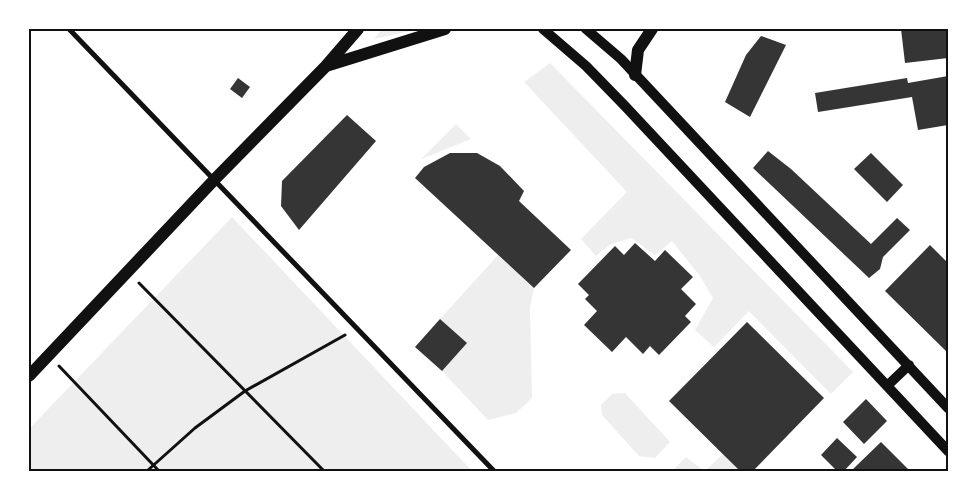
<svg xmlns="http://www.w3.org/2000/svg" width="977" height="500" viewBox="0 0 977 500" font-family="Cabin,sans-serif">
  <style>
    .green { fill: #eee }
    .building { fill: #353535 }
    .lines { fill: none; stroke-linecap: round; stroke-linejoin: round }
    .path { stroke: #111; stroke-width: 3 }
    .minor { stroke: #111; stroke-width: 5 }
    .secondary { stroke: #111; stroke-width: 10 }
    .primary { stroke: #111; stroke-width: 12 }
    .neatline { fill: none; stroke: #111; stroke-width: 2 }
  </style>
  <rect width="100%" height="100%" fill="#fff"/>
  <path class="green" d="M 382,29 L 419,29 L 374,39 Z
    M 550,63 L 853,372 L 831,394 L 749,311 L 714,347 L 695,330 L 713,298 L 700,276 L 672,241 L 655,255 L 631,238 L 609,245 L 596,256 L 581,239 L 627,192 L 524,82 Z
    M 456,124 L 471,139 L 421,159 Z
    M 232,217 L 472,471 L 29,471 L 29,429 Z
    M 498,255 L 534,288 L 530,308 L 532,398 L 516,413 L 488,420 L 442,371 L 467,343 L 440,319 Z
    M 625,393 L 670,442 L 655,458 L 639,456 L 602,415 L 601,405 L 612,394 Z
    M 723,454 L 740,471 L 705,471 Z
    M 686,457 L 704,471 L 672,471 Z"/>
  <path class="building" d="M 901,29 L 948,29 L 948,58 L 905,63 Z
    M 761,36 L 786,45 L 750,117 L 725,102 L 746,55 Z
    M 948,76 L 948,125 L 918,130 L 912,97 L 818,112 L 815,93 L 907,78 L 908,83 Z
    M 238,78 L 250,87 L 242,98 L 230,89 Z
    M 347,115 L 376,141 L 299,230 L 281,206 L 282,181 Z
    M 768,151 L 791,169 L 871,244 L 897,218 L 910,230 L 883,257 L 880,269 L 869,278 L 753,168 Z
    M 450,153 L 477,153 L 500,166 L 524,191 L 519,201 L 571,250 L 534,288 L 415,178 L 424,167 Z
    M 871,153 L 903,185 L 887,202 L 854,169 Z
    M 635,243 L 655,261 L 665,250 L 693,277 L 681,289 L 696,304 L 685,316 L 691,322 L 659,355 L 650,346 L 643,354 L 626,337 L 612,352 L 584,325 L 597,311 L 585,299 L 589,295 L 578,284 L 615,246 L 624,255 Z
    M 930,245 L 948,263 L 948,353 L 885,291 Z
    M 440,319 L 467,343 L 442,371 L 415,347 Z
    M 747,322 L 824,398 L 753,471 L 740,471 L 669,401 Z
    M 866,399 L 887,421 L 864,444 L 843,422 Z
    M 837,438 L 857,457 L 844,471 L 837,471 L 821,455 Z
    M 881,442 L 910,471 L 851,471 Z"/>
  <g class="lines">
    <path class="path" d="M 139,283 L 324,471
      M 59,366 L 159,471
      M 147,471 L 195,428 L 245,391 L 345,335"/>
    <path class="minor" d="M 69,29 L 494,471"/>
    <path class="secondary" d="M 543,29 L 586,66 L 624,105 L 948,451
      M 586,29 L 621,59 L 948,408
      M 888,385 L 909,365"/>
    <path class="primary" d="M 326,66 L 445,29
      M 635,75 L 638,50 L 652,29
      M 29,376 L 215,179 L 326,66 L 358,29"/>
  </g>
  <rect width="977" height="500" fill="none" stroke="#ffffff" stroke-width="60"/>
  <rect x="30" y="30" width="917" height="440" class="neatline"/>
</svg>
